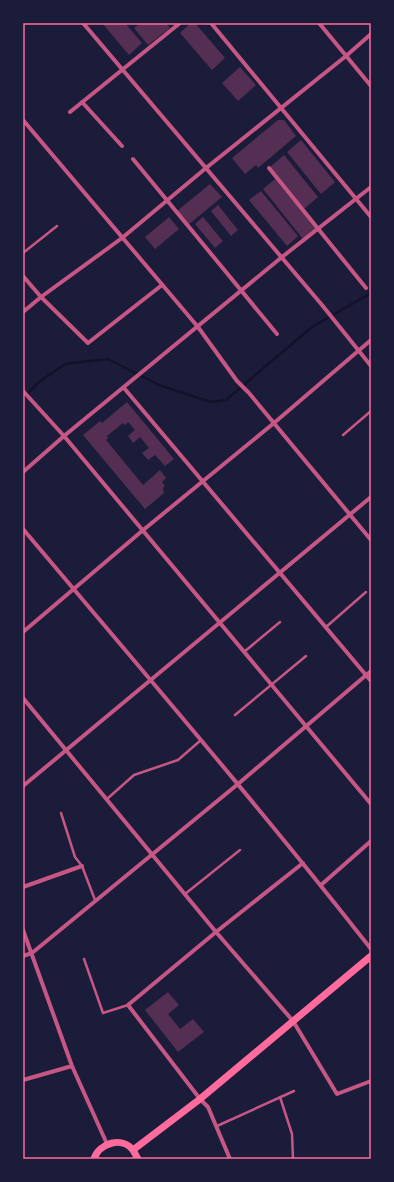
<svg xmlns="http://www.w3.org/2000/svg" width="394" height="1182" viewBox="0 0 394 1182" font-family="'Libre Baskerville',serif">
  <style>
    .lines { fill: none; stroke-linecap: round; stroke-linejoin: round }
    .stream { stroke: #12122b; stroke-width: 2.5 }
    .building { fill: #542f53 }
    .service { stroke: #c65784; stroke-width: 2.5 }
    .minor { stroke: #c65784; stroke-width: 4 }
    .secondary { stroke: #ff6b9d; stroke-width: 7 }
    .neatline { fill: none; stroke: #ff6b9d; stroke-width: 1.5 }
  </style>
  <rect width="100%" height="100%" fill="#1b1b3a"/>
  <g class="lines">
    <path class="stream" d="M 23,398 L 39,382 L 65,364 L 108,359 L 159,385 L 211,402 L 226,400 L 312,327 L 371,293"/>
  </g>
  <path class="building" d="M 102,23 L 125,23 L 142,43 L 129,55 Z
    M 141,23 L 166,23 L 170,28 L 148,45 L 134,28 Z
    M 191,23 L 195,23 L 225,58 L 212,70 L 180,33 Z
    M 240,67 L 256,85 L 238,101 L 222,83 Z
    M 278,120 L 284,120 L 296,136 L 258,168 L 256,165 L 245,174 L 232,158 Z
    M 301,140 L 335,182 L 321,194 L 287,152 Z
    M 284,155 L 318,197 L 304,209 L 270,167 Z
    M 275,179 L 316,228 L 303,239 L 263,189 Z
    M 210,184 L 222,197 L 188,225 L 177,211 Z
    M 261,191 L 298,236 L 287,246 L 249,200 Z
    M 218,205 L 238,230 L 231,236 L 211,211 Z
    M 169,217 L 179,229 L 155,249 L 145,237 Z
    M 203,217 L 223,241 L 215,248 L 195,224 Z
    M 127,402 L 174,459 L 165,466 L 155,455 L 148,460 L 142,453 L 149,448 L 140,437 L 133,443 L 128,436 L 135,430 L 128,422 L 125,425 L 123,423 L 107,436 L 108,438 L 106,440 L 143,485 L 160,470 L 166,478 L 162,482 L 165,486 L 163,488 L 164,493 L 145,509 L 83,435 L 100,421 L 102,423 Z
    M 168,992 L 179,1005 L 168,1014 L 180,1029 L 193,1019 L 204,1032 L 178,1052 L 145,1010 Z"/>
  <g class="lines">
    <path class="service" d="M 23,253 L 57,226
      M 343,435 L 371,411
      M 326,627 L 366,592
      M 244,652 L 280,622
      M 235,715 L 306,656
      M 107,799 L 134,775 L 178,760 L 201,740
      M 61,813 L 75,857 L 82,866 L 95,900
      M 185,894 L 240,850
      M 84,959 L 103,1013 L 128,1005
      M 280,1097 L 292,1134 L 293,1159
      M 217,1126 L 294,1091"/>
    <path class="minor" d="M 83,23 L 322,305 L 371,366
      M 211,23 L 371,217
      M 319,23 L 371,86
      M 82,102 L 122,146
      M 70,112 L 180,23
      M 23,120 L 198,327 L 237,381 L 249,393 L 371,540
      M 133,159 L 277,334
      M 269,168 L 366,288
      M 23,276 L 41,297 L 88,343 L 162,285
      M 23,312 L 41,297 L 122,238 L 206,168 L 346,56 L 371,34
      M 124,388 L 371,681
      M 23,391 L 64,436 L 371,804
      M 23,472 L 64,436 L 282,257 L 371,187
      M 23,529 C 140,668 259,806 371,949
      M 23,632 L 142,531 L 274,423 L 371,340
      M 23,698 L 216,932 L 293,1021 L 337,1094 L 371,1081
      M 23,786 L 371,497
      M 321,885 L 371,841
      M 23,887 L 82,866
      M 23,930 L 72,1066 L 107,1144
      M 23,956 L 32,953 L 238,784 L 371,671
      M 23,1080 L 72,1066
      M 230,1159 L 208,1107 L 200,1099 L 128,1005 L 216,932 L 303,863"/>
    <path class="secondary" d="M 133,1150 L 200,1099 L 371,956
      M 94,1159 C 99,1143 122,1136 133,1150 C 135,1153 136,1156 138,1159"/>
  </g>
  <rect width="394" height="1182" fill="none" stroke="#1b1b3a" stroke-width="48"/>
  <rect x="24" y="24" width="346" height="1134" class="neatline"/>
</svg>
